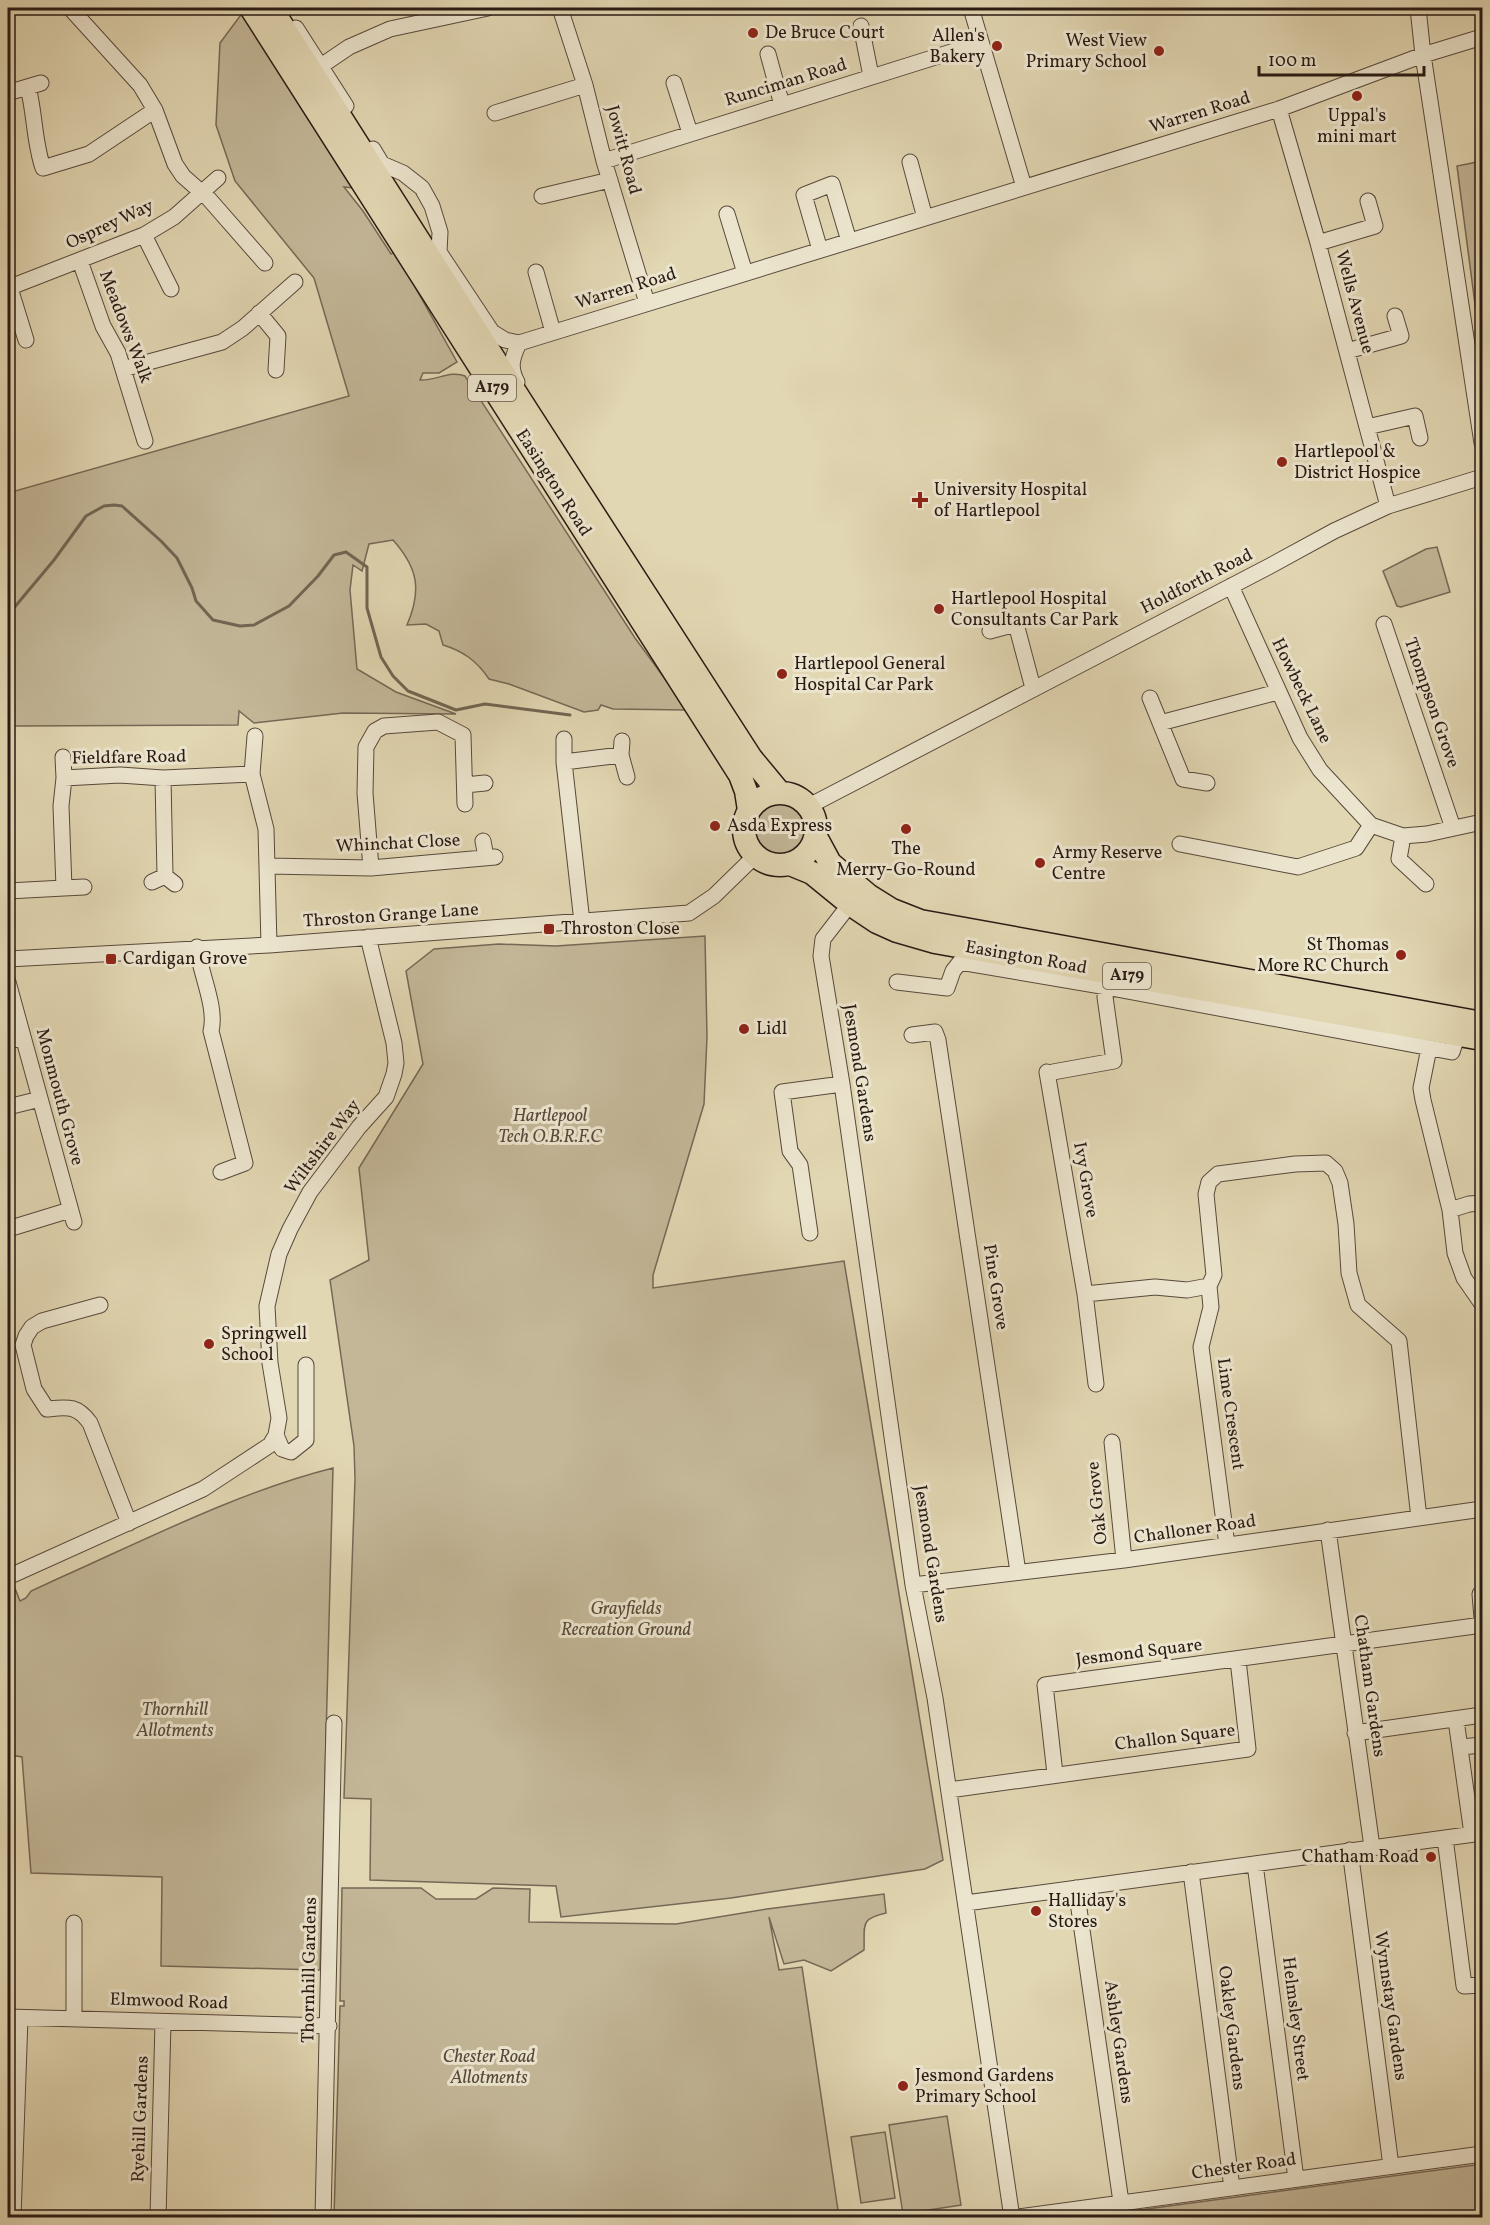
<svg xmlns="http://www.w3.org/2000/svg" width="1490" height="2225" viewBox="0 0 1490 2225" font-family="Vollkorn,serif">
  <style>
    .green { fill: #c3b798; stroke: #766856; stroke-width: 1.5 }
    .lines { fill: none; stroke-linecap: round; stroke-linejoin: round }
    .stream { stroke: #726553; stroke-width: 3 }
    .minor-casing { stroke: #57493c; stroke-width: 17 }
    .highway-casing { stroke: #291a14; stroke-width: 25 }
    .minor { stroke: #ece5ce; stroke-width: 15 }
    .highway { stroke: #e2d7b3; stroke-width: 22 }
    .poi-dot { fill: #8f2418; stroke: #ece5ce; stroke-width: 2 }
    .labels { text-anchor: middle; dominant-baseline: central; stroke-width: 6; stroke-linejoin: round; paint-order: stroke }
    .shield { fill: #ece5ce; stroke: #64574c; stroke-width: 1.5 }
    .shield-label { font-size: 16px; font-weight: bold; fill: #291a14 }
    .poi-label { font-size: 18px; fill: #291a14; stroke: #ece5ce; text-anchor: start }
    .street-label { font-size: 18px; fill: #291a14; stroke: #ece5ce }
    .park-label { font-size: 18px; font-style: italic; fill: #57493c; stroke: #ece5ce }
  </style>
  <rect width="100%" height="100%" fill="#e2d7b3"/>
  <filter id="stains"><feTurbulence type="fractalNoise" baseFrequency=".00333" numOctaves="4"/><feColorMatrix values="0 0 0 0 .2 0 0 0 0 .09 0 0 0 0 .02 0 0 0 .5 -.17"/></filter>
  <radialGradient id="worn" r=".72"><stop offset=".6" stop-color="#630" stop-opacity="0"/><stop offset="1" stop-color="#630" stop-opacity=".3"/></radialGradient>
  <path class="green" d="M 243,12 L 354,188 L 344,187 L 363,211 L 391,254 L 395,251 L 457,362 L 439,373 L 423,373 L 420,380 C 435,381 451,370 465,376 L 635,638 L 688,710 L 613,709 L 601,705 L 598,710 L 584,712 L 509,684 L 489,679 C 477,661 463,651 443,645 L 439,631 L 426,624 L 407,625 C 422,590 418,568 393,540 L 369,544 L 362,571 L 353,565 L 350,590 L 357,669 L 396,692 L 456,714 L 343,713 L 254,723 L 239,711 L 238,725 L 15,726 L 8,728 L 8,493 L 349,396 L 314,278 L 235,181 L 216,125 L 220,43 Z
    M 1482,161 L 1482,335 L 1479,335 L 1457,166 Z
    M 1437,547 L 1450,592 L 1401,607 L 1397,606 L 1383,571 L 1426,549 Z
    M755 828a27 27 0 1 1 54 0a27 27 0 1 1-54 0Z
    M 705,936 L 707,1037 L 704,1104 L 653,1275 L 653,1288 L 844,1261 L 943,1860 L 925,1869 L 731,1898 L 561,1917 L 556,1886 L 370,1880 L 371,1799 L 344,1798 L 355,1479 L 354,1446 L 330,1280 L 369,1260 L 359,1168 L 423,1064 L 406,971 L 434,949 L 499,944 L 556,946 Z
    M 333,1468 L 320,1970 L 161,1966 L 162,1877 L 31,1873 L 22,1757 L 10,1755 L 8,1946 L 8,1588 L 14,1586 L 20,1601 L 26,1598 L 31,1591 L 55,1580 C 145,1540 238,1492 333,1468 Z
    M 342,1888 L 421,1888 L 436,1899 L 476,1899 L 493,1888 L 530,1889 L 529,1922 L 676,1924 L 767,1909 L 884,1894 L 886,1913 C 859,1919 865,1925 864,1950 L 831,1971 L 804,1960 L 784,1964 L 769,1917 L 779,1970 L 802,1967 L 839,2217 L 334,2217 L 340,2006 L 344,2006 L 344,2001 L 340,2001 Z
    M 947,2116 L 961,2205 L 903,2214 L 889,2125 Z
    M 885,2132 L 895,2198 L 861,2203 L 851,2137 Z
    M 1482,2164 L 1482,2217 L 1087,2217 L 1445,2169 Z"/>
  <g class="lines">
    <path class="stream" d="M 8,615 L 54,560 L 86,516 L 104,506 L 114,505 L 122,506 L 161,541 L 177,558 L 192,588 L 196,601 L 213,620 L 240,626 L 254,625 L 289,606 L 318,576 L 334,555 L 346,552 L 367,567 L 367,608 L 381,657 L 393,676 L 408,691 L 456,710 L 485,704 L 570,715"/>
    <g class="minor-casing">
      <path id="minor" d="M 70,8 L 140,85 L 155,110 L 175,164 L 183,176 L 209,199 L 265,263
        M 560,8 L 585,85 L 604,161 L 647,303
        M 971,8 L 1024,187
        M 1418,8 L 1423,55 L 1482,443
        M 861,26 L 871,76
        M 296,28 L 346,106
        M 768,54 L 782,105
        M 321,66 L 349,47 L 390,29 L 488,8
        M 674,83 L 690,133
        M 28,87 C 35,114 34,142 43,168 L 89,154 L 155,110
        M 14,91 L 41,83
        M 1279,109 L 1318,243 L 1388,506
        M 495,113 L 585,85
        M 373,149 L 382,164 L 403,173 L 422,188 L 432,206 L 440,232 L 439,252 L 492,332 L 505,340 L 519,343 L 1279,109 L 1423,55 L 1482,37
        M 604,161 L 980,43
        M 910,162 L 925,218
        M 542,196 L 610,180
        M 727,214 L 745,273
        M 144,235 L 171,289
        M 1318,243 L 1375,226 L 1368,201
        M 820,250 L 804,195 L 832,184 L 849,241
        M 80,261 L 103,326 L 118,353 L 145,441
        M 536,272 L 553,332
        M 8,288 L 144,235 L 174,217 L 218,178
        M 10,288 L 26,340
        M 259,313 L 278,336 L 276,370
        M 1347,351 L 1401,336 L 1395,316
        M 123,369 L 222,342 L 243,328 L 295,282
        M 517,382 C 509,367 512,358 519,343
        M 1367,427 L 1415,416 L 1420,438
        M 1231,586 L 1300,738 L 1320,770 L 1371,825 L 1403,836 L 1427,834 L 1482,822
        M 1384,624 L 1453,828
        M 990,631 L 1016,624 L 1033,688
        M 1150,698 L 1183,779 L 1207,783
        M 1160,723 L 1278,692
        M 255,736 L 252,774 L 266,829 L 269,945
        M 564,739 L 564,762
        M 622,741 L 621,755 L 627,777
        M 63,757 L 64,778
        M 163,778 L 165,876
        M 465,785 L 485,783
        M 809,806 L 1268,567 L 1334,531 L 1388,506 L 1482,477
        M 1403,836 L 1399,859 L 1426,884
        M 483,841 L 486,857
        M 1180,844 L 1298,867 L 1356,848 L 1371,825
        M 268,866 L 371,868 L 495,857
        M 371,868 L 365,793 L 366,747 L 375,731 L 384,726 L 438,722 L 463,735 L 465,804
        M 152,882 L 165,876 L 175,884
        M 64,888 L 84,887
        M 8,891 L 64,888 L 61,806 L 64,778 L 120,775 L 163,778 L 252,774
        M 850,904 L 823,939 L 821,956 L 842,1084 L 913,1585 L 935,1698 L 1012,2218
        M 582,922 L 564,762 L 621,755
        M 197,947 C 200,973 217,1007 211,1031 L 245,1163 L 221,1172
        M 8,959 L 269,945 L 689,913 L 714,896 L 755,856
        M 8,982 L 74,1222
        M 897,982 L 947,988 L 953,971 L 960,962 L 1107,987 L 1452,1052 L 1460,1028
        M 912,1035 L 935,1032 L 938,1040 L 1018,1572
        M 8,1041 L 23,1037
        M 1429,1048 L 1421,1088 L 1423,1100 L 1450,1210 L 1455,1253 L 1464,1278 L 1482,1304
        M 1047,1072 L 1085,1294 L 1155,1287 L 1187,1290 L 1209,1286
        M 1053,1072 L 1114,1061 L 1105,997 L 1107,987
        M 8,1107 L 40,1099
        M 1450,1210 L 1469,1204 L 1482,1203
        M 8,1229 L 70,1210
        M 810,1233 L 800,1165 L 790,1151 L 782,1092 L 842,1084
        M 1085,1294 L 1096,1384
        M 100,1305 L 42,1321 L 32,1327 L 26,1336 L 23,1345 L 34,1389 L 47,1409 C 68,1407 77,1405 90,1423 L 129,1523
        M 276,1435 L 282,1449 L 291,1452 L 306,1440 L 306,1365
        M 1112,1442 L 1124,1560
        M 1328,1530 L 1372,1847
        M 1227,1545 L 1201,1347 L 1211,1307 L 1209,1286 L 1214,1275 L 1206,1194 L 1209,1182 L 1218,1174 L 1295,1164 L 1326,1163 L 1335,1171 L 1340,1183 L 1346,1224 L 1349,1273 L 1358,1305 L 1399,1341 L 1419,1518
        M 8,1577 L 203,1489 L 270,1445 L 276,1435 L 279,1418 L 270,1363 L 267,1306 L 279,1254 L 290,1229 L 310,1192 L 359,1127 L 386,1097 L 394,1074 L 396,1063 L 394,1043 L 368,937
        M 913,1585 L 1124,1560 L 1482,1509
        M 1480,1594 L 1482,1618
        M 1457,1727 L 1472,1834
        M 1355,1733 L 1482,1715
        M 1461,1747 L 1482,1745
        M 1055,1774 L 1045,1685 L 1482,1625
        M 949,1790 L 1248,1749 L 1238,1660
        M 1445,1838 L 1464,1986 L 1482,1985
        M 1350,1850 L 1391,2166
        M 1255,1864 L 1296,2179
        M 1191,1872 L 1232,2188
        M 1076,1888 L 1121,2202
        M 966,1903 L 1482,1833
        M 8,2017 L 329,2026
        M 74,2019 L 74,1923
        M 13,2218 L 20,2018
        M 158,2218 L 163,2022
        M 323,2218 L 334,1723
        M 1011,2218 L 1482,2154"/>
    </g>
    <g class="highway-casing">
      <path id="highway" d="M 251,8 L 740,775 L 746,791 L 749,810
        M 271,8 L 526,409 L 751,758 L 780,793
        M744 829a36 36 0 1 1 72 0a36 36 0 1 1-72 0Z
        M 816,837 L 830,863 L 868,895 L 892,910 L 920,921 L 1482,1023
        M 790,864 L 812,873 L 850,904 L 877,922 L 897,931 L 935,942 L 1482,1039"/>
    </g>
    <use href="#minor" class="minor"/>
    <use href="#highway" class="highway"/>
  </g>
  <g class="poi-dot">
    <circle cx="753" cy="33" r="6"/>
    <circle cx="997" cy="46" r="6"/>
    <circle cx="1159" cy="51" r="6"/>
    <circle cx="1357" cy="96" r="6"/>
    <circle cx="1282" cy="462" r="6"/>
    <path d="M917 491h6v6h6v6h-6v6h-6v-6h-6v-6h6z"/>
    <circle cx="939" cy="609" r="6"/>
    <circle cx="782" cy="674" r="6"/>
    <circle cx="715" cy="826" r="6"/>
    <circle cx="906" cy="829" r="6"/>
    <circle cx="1040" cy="863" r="6"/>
    <rect x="543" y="923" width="12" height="12" rx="3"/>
    <circle cx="1401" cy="955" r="6"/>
    <rect x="105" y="953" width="12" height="12" rx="3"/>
    <circle cx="744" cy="1029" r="6"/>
    <circle cx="209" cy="1344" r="6"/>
    <circle cx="1431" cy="1857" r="6"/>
    <circle cx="1036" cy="1911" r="6"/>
    <circle cx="903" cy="2086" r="6"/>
  </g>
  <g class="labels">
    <g class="shield">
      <rect x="468" y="375" width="48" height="26" rx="4.5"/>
      <rect x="1103" y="963" width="48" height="26" rx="4.5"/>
    </g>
    <g class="shield-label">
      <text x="492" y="388">A179</text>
      <text x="1127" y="976">A179</text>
    </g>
    <g class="poi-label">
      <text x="765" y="33">De Bruce Court</text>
      <text x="985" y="36" text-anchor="end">Allen's<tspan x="985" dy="21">Bakery</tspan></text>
      <text x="1147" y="41" text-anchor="end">West View<tspan x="1147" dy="21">Primary School</tspan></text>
      <text x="1357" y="116" text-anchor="middle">Uppal's<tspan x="1357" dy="21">mini mart</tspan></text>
      <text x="1294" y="452">Hartlepool &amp;<tspan x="1294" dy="21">District Hospice</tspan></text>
      <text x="934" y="490">University Hospital<tspan x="934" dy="21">of Hartlepool</tspan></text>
      <text x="951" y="599">Hartlepool Hospital<tspan x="951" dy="21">Consultants Car Park</tspan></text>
      <text x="794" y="664">Hartlepool General<tspan x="794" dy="21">Hospital Car Park</tspan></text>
      <text x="727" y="826">Asda Express</text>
      <text x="906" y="849" text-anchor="middle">The<tspan x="906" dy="21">Merry-Go-Round</tspan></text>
      <text x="1052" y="853">Army Reserve<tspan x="1052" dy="21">Centre</tspan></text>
      <text x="561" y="929">Throston Close</text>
      <text x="1389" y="945" text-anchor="end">St Thomas<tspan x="1389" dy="21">More RC Church</tspan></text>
      <text x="123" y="959">Cardigan Grove</text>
      <text x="756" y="1029">Lidl</text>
      <text x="221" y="1334">Springwell<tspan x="221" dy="21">School</tspan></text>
      <text x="1419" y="1857" text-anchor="end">Chatham Road</text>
      <text x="1048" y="1901">Halliday's<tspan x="1048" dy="21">Stores</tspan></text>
      <text x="915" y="2076">Jesmond Gardens<tspan x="915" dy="21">Primary School</tspan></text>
    </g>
    <g class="street-label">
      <text transform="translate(786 83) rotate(-17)">Runciman Road</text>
      <text transform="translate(1200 113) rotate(-17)">Warren Road</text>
      <text transform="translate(623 150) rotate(75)">Jowitt Road</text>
      <text transform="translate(110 225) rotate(-25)">Osprey Way</text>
      <text transform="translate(626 289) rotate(-17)">Warren Road</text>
      <text transform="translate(1354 302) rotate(75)">Wells Avenue</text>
      <text transform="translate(125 327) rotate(69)">Meadows Walk</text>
      <text transform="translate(553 483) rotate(57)">Easington Road</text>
      <text transform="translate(1197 582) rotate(-27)">Holdforth Road</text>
      <text transform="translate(1301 691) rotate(64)">Howbeck Lane</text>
      <text transform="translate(1431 703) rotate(71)">Thompson Grove</text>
      <text transform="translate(129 758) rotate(-1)">Fieldfare Road</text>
      <text transform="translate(398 844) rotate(-3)">Whinchat Close</text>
      <text transform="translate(391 916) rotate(-4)">Throston Grange Lane</text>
      <text transform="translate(1026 958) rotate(10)">Easington Road</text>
      <text transform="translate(859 1073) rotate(81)">Jesmond Gardens</text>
      <text transform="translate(59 1097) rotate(75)">Monmouth Grove</text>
      <text transform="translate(323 1147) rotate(-53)">Wiltshire Way</text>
      <text transform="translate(1085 1180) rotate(80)">Ivy Grove</text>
      <text transform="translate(995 1287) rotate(81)">Pine Grove</text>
      <text transform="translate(1230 1414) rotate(82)">Lime Crescent</text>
      <text transform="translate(1098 1503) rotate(-96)">Oak Grove</text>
      <text transform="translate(1195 1530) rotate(-8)">Challoner Road</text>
      <text transform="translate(930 1554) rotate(81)">Jesmond Gardens</text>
      <text transform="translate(1139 1653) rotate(-7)">Jesmond Square</text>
      <text transform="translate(1369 1686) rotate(82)">Chatham Gardens</text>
      <text transform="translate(1175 1738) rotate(-7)">Challon Square</text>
      <text transform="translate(310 1970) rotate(-89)">Thornhill Gardens</text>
      <text transform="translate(169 2002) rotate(2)">Elmwood Road</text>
      <text transform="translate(1390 2006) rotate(82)">Wynnstay Gardens</text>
      <text transform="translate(1295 2019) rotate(83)">Helmsley Street</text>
      <text transform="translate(1231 2028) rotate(83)">Oakley Gardens</text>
      <text transform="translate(1118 2042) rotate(82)">Ashley Gardens</text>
      <text transform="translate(141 2119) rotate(-88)">Ryehill Gardens</text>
      <text transform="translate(1244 2167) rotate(-8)">Chester Road</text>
    </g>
    <g class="park-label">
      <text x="550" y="1116">Hartlepool<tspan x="550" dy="21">Tech O.B.R.F.C</tspan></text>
      <text x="626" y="1609">Grayfields<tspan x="626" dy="21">Recreation Ground</tspan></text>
      <text x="175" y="1710">Thornhill<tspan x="175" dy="21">Allotments</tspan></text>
      <text x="489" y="2057">Chester Road<tspan x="489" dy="21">Allotments</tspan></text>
    </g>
  </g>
  <rect width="1490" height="2225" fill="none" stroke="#e2d7b3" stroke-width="30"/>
  <rect x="9" y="9" width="1472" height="2207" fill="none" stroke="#291a14" stroke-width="3"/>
  <rect x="15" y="15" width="1460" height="2195" fill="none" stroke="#291a14" stroke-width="1.5"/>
  <path d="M1259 66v9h165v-9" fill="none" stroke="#291a14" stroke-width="3"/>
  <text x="1268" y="66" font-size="18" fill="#291a14" stroke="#ece5ce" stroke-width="4.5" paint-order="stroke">100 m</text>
  <rect width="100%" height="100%" filter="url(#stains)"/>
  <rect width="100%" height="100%" fill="url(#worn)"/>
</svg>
